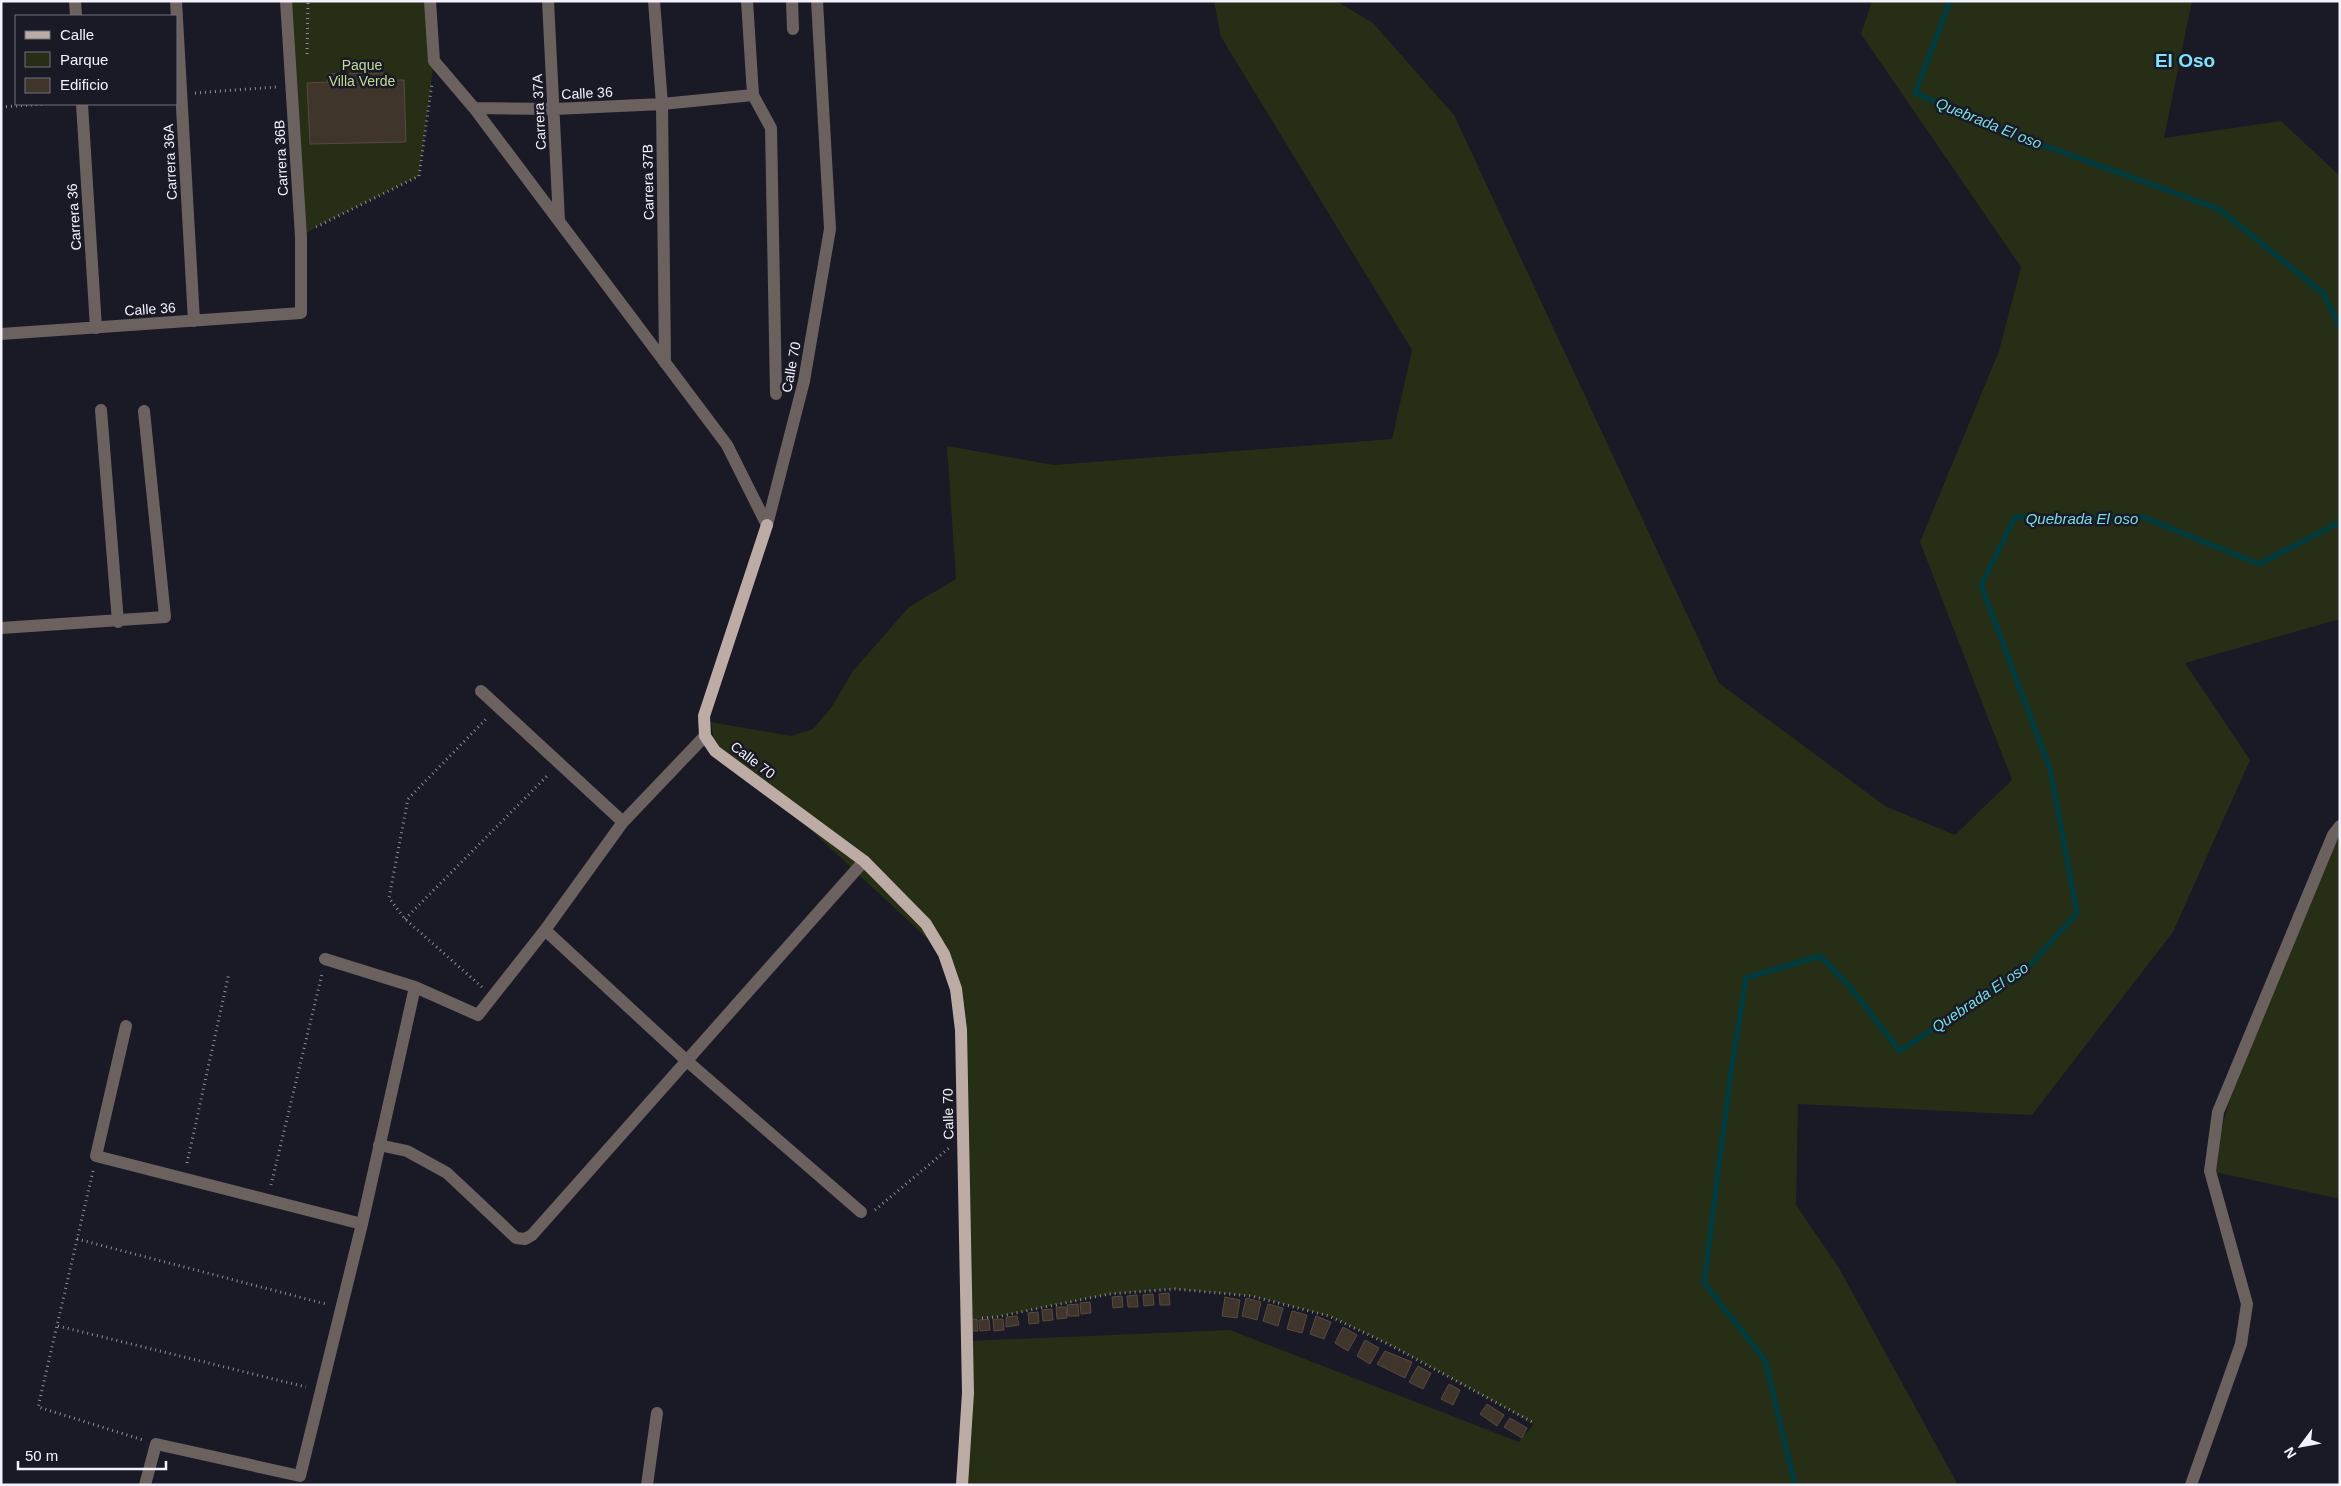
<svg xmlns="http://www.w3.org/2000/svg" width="2341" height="1486" viewBox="0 0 2341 1486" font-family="Arial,sans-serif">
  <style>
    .green { fill: #262e16; fill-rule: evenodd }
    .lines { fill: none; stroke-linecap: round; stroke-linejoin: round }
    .stream { stroke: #013b3d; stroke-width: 5.5 }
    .building { fill: #40352a; stroke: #574b3f }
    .path { stroke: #8e8d99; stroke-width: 3; stroke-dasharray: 1 4; stroke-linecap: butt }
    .minor { stroke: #6b6260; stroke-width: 12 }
    .major { stroke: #bdaca6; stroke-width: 12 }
    .labels { text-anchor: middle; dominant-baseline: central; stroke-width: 5; stroke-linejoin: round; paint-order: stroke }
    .park-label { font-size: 14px; fill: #c3dc94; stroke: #1a1926 }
    .street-label { font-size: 14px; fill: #f3f2fc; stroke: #1a1926 }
    .water-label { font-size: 15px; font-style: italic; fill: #76dfe3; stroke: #1a1926 }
    .district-label { font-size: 19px; font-weight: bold; fill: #7ee3fb; stroke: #1a1926 }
  </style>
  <rect width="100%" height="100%" fill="#1a1926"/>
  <path class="green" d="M 286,1 L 430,1 L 434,61 L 419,176 L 316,227 L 301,237 Z
    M 1214,1 L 1336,1 L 1373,23 L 1454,115 L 1719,683 L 1885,806 L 1955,835 L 2012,780 L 1920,542 L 1999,351 L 2021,267 L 1861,34 L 1872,1 L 2192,1 L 2164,138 L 2281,121 L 2340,176 L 2340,619 L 2185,663 L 2250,760 L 2173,932 L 2032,1115 L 1798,1104 L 1796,1205 L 1839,1268 L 1958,1485 L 960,1485 L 966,1321 L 960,993 L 944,954 L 771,793 L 715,751 L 711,722 L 791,736 L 813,729 L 831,708 L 853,671 L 909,607 L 956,579 L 947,446 L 1054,465 L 1392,439 L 1412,350 L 1221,37 ZM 1175,1289 L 1251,1296 L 1329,1316 L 1390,1345 L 1534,1424 L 1519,1442 L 1230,1330 L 967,1341 L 967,1320 L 996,1317 L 1110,1294 Z
    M 2340,834 L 2340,1199 L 2210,1171 L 2239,1065 Z"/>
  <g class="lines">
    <path class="stream" d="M 1950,1 L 1915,93 L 2015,135 L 2219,209 L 2324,294 L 2340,327
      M 1795,1485 L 1765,1360 L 1704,1283 L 1730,1078 L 1746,978 L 1820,956 L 1850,987 L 1900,1051 L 2031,964 L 2077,913 L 2050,769 L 1981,585 L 2015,517 L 2143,517 L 2259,564 L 2340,522"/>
  </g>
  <path class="building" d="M 384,73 L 384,80 L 404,80 L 406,142 L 310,144 L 307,83 L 328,82 L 327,74 Z
    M 1169,1293 L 1170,1305 L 1160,1305 L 1159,1294 Z
    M 1153,1294 L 1154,1305 L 1144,1306 L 1143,1295 Z
    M 1137,1295 L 1138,1307 L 1128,1307 L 1127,1296 Z
    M 1122,1296 L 1123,1307 L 1113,1308 L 1112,1297 Z
    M 1225,1297 L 1240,1300 L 1237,1318 L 1222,1316 Z
    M 1246,1298 L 1261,1302 L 1257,1320 L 1242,1316 Z
    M 1090,1302 L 1091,1313 L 1081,1314 L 1080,1303 Z
    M 1078,1304 L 1079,1316 L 1068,1316 L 1067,1305 Z
    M 1268,1304 L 1283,1308 L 1278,1326 L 1263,1321 Z
    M 1056,1307 L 1066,1307 L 1067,1318 L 1057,1319 Z
    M 1052,1309 L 1053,1320 L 1043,1321 L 1042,1310 Z
    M 1292,1311 L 1307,1315 L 1302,1333 L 1287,1329 Z
    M 1038,1312 L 1039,1323 L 1029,1324 L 1028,1313 Z
    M 1017,1316 L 1019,1325 L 1006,1327 L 1006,1317 Z
    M 1316,1316 L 1331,1322 L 1324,1339 L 1310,1334 Z
    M 977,1319 L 978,1331 L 968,1331 L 966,1320 Z
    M 989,1319 L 990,1330 L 980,1331 L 979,1320 Z
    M 993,1319 L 1003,1319 L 1004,1330 L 994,1331 Z
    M 1343,1327 L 1357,1335 L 1348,1351 L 1335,1343 Z
    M 1365,1340 L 1379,1348 L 1370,1364 L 1357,1356 Z
    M 1385,1351 L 1412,1362 L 1405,1378 L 1377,1364 Z
    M 1418,1366 L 1431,1373 L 1423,1389 L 1409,1382 Z
    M 1449,1384 L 1460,1390 L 1453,1405 L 1441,1399 Z
    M 1487,1404 L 1504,1415 L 1497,1426 L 1480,1414 Z
    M 1510,1418 L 1527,1428 L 1522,1438 L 1504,1427 Z"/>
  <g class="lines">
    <path class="path" d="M 307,54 L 308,1
      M 195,93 L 276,87
      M 1,107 L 44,104
      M 316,227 L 419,176 L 432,83
      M 405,919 L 548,775
      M 482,987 L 405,919 L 389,898 L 408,799 L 488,717
      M 187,1163 L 229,973
      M 93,1171 L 38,1407 L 143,1440
      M 271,1185 L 322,974
      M 875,1210 L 949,1148
      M 77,1239 L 326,1304
      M 982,1318 L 996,1317 L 1109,1294 L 1175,1289 L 1251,1296 L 1329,1316 L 1390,1345 L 1534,1423
      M 58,1326 L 306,1387"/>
    <path class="minor" d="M 75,1 L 76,16
      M 176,1 L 194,321
      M 430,1 L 434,61 L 474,108 L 727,445 L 767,525
      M 548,1 L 559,221
      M 654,1 L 662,104 L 665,363
      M 747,1 L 753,95 L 771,128 L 776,394
      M 792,1 L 793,29
      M 82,104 L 96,328
      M 474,108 L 555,109 L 662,104 L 753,95
      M 1,334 L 301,313 L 301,237 L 286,1
      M 101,410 L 118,622
      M 767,525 L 804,381 L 830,229 L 817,1
      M 1,628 L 165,617 L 144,411
      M 481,691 L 623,822
      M 545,930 L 687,1061 L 861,1212
      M 325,959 L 415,987 L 478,1015 L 545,930 L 623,822 L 705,736
      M 126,1026 L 96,1156 L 362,1224
      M 379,1145 L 407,1151 L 447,1173 L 516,1238 L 525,1239 L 532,1235 L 864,861
      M 145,1485 L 156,1444 L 300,1476 L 362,1224 L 415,987
      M 647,1485 L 657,1413
      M 2191,1485 L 2241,1344 L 2247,1304 L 2210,1171 L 2218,1112 L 2320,866 L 2333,835 L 2340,826"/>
    <path class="major" d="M 767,525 L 704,716 L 705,736 L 715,751 L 864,861 L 926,924 L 944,954 L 956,989 L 961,1030 L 968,1393 L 962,1485"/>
  </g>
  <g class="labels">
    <g class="park-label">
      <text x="362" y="65">Paque<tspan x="362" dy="16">Villa Verde</tspan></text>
    </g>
    <g class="street-label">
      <text transform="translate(587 93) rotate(-3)">Calle 36</text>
      <text transform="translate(539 112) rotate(-93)">Carrera 37A</text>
      <text transform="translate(281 158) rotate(-93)">Carrera 36B</text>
      <text transform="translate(170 162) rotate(-93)">Carrera 36A</text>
      <text transform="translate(648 182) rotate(-91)">Carrera 37B</text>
      <text transform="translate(74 217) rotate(-94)">Carrera 36</text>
      <text transform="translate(150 309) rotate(-4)">Calle 36</text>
      <text transform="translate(791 367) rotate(-79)">Calle 70</text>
      <text transform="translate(753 760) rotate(37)">Calle 70</text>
      <text transform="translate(948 1114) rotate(-91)">Calle 70</text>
    </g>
    <g class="water-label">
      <text transform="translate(1989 123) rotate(22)">Quebrada El oso</text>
      <text x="2082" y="518">Quebrada El oso</text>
      <text transform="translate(1980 997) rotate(-34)">Quebrada El oso</text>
    </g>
    <g class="district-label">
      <text x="2185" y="60">El Oso</text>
    </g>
  </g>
  <rect width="2341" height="1486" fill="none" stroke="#f3f2fc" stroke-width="5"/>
  <rect x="15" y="15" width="162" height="90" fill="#1a1926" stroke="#71707c"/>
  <rect x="25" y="31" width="25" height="8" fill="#bdaca6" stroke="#71707c"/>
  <text x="60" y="40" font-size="15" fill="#f3f2fc">Calle</text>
  <rect x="25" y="52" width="25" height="15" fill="#262e16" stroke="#71707c"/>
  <text x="60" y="65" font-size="15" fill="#f3f2fc">Parque</text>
  <rect x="25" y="78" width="25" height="15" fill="#40352a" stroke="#71707c"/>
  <text x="60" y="90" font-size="15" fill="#f3f2fc">Edificio</text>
  <g transform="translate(2301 1446) rotate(238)" stroke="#1a1926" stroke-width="4" paint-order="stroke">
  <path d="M0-4L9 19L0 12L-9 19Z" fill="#f3f2fc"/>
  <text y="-8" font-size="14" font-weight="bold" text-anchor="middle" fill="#f3f2fc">N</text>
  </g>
  <path d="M18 1461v8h148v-8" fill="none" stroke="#f3f2fc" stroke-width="2.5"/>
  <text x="25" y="1461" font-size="15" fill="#f3f2fc" stroke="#1a1926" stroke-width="4" paint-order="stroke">50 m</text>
</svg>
